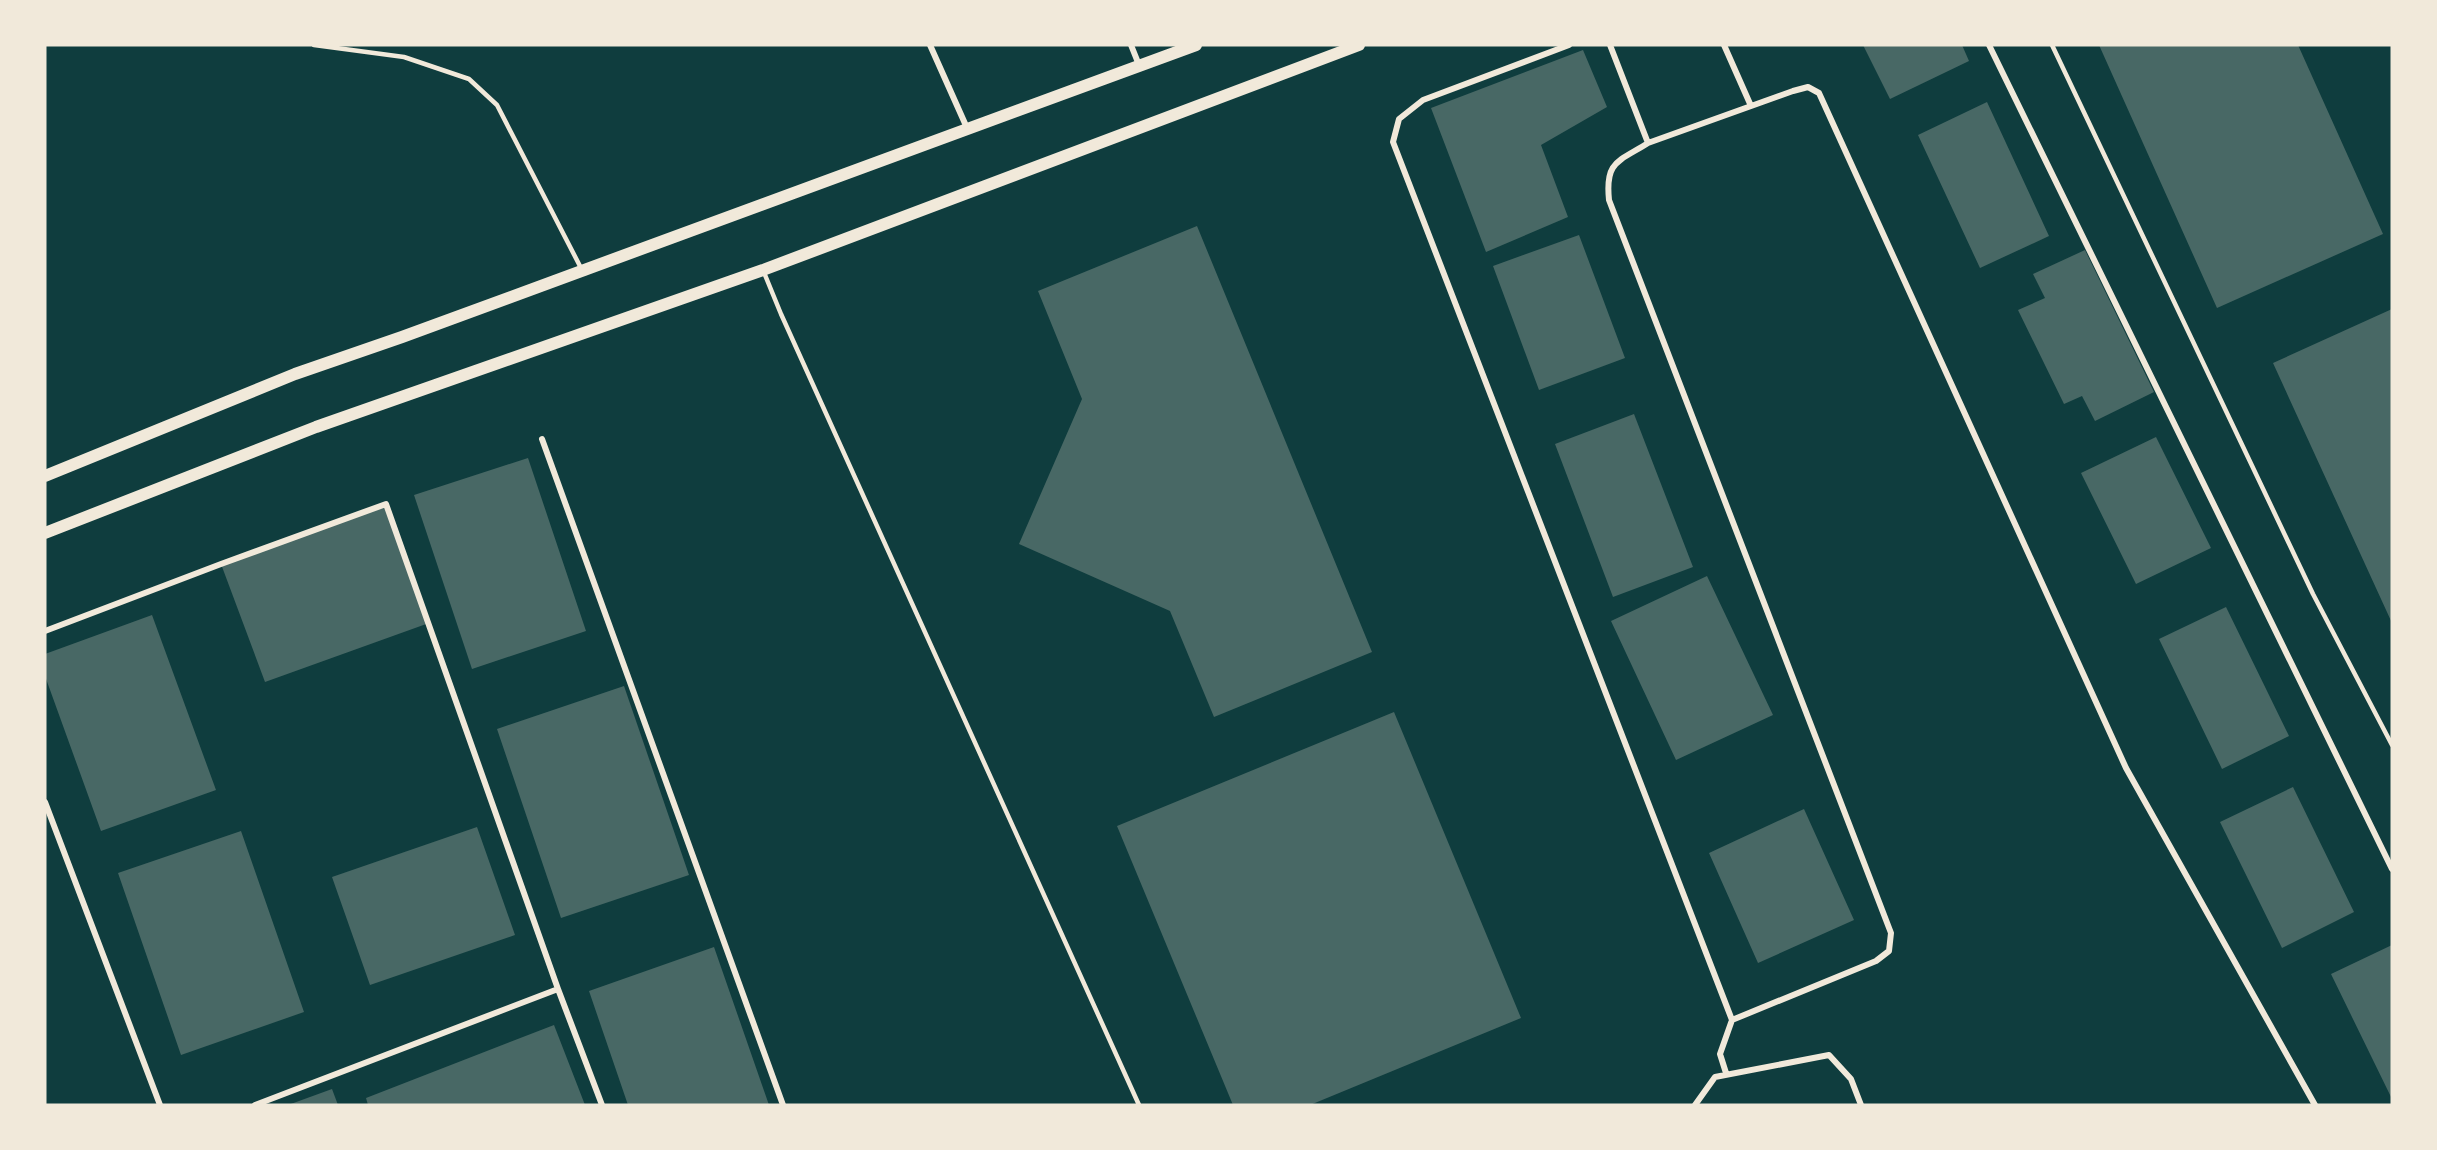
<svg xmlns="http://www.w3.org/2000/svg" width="2437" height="1150" viewBox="0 0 2437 1150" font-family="'Space Grotesk',sans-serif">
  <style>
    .building { fill: #486865 }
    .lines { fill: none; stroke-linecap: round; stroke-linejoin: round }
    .service { stroke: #f1e9da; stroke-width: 4.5 }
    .minor { stroke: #f1e9da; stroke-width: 6 }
    .secondary { stroke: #f1e9da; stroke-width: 12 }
  </style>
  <rect width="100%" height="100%" fill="#0f3d3e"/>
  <path class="building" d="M 1863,45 L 1962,45 L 1969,61 L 1890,99 Z
    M 2099,45 L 2298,45 L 2383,234 L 2217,308 Z
    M 1583,50 L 1607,107 L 1541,145 L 1568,217 L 1486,252 L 1431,108 Z
    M 1987,102 L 2049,236 L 1980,268 L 1918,135 Z
    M 1197,226 L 1372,652 L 1214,717 L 1170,611 L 1019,544 L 1082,399 L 1038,291 Z
    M 1579,235 L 1625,358 L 1539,390 L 1493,266 Z
    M 2085,250 L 2154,392 L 2095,421 L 2082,396 L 2064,404 L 2018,310 L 2045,298 L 2033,274 Z
    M 2392,309 L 2392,623 L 2273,363 Z
    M 1634,414 L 1693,567 L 1613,597 L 1555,444 Z
    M 2156,437 L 2211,548 L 2136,584 L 2081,473 Z
    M 528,458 L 586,631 L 472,669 L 414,495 Z
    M 386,504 L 429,623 L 265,682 L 221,564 Z
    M 1707,576 L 1773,715 L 1676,760 L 1611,621 Z
    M 2226,607 L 2289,736 L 2222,769 L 2159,639 Z
    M 152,615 L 216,790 L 101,831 L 45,676 L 45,654 Z
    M 624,686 L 689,875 L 561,918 L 497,729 Z
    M 1394,712 L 1521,1018 L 1310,1105 L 1233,1105 L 1117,826 Z
    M 2293,787 L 2354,912 L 2282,948 L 2220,822 Z
    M 1804,809 L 1854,920 L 1758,963 L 1709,853 Z
    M 477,827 L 515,935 L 370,985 L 332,877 Z
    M 241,831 L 304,1012 L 181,1055 L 118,873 Z
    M 2392,945 L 2392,1099 L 2331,974 Z
    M 714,947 L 769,1105 L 628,1105 L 589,991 Z
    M 554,1025 L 585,1105 L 368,1105 L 366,1098 Z
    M 332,1089 L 338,1105 L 288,1105 Z"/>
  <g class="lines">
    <path class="service" d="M 314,45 L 404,57 L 469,79 L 497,105 L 582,270
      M 2052,45 L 2313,594 L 2392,745
      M 763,270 L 781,314 L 1139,1105"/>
    <path class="minor" d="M 930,45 L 967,128
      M 1131,45 L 1139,65
      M 1569,45 L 1423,100 L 1399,119 L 1393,142 L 1732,1020 L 1876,961 L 1889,951 L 1891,933 L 1609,200 C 1605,161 1618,162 1648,143 L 1610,45
      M 1724,45 L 1751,106
      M 1989,45 L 2392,869
      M 1648,143 L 1793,91 L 1808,87 L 1819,93 L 2126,768 L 2315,1105
      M 542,439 L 783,1105
      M 45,631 L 221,564 L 386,504 L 558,989 L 602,1105
      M 45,802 L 160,1105
      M 1726,1073 L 1720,1054 L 1732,1020
      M 255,1105 L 558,989
      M 1695,1105 L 1715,1077 L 1829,1055 L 1851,1079 L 1861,1105"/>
    <path class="secondary" d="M 45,476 L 295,374 L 402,337 L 1196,45
      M 45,533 L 316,427 L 763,270 L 1359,45"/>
  </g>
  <rect width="2437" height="1150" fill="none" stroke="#f1e9da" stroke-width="93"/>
</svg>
